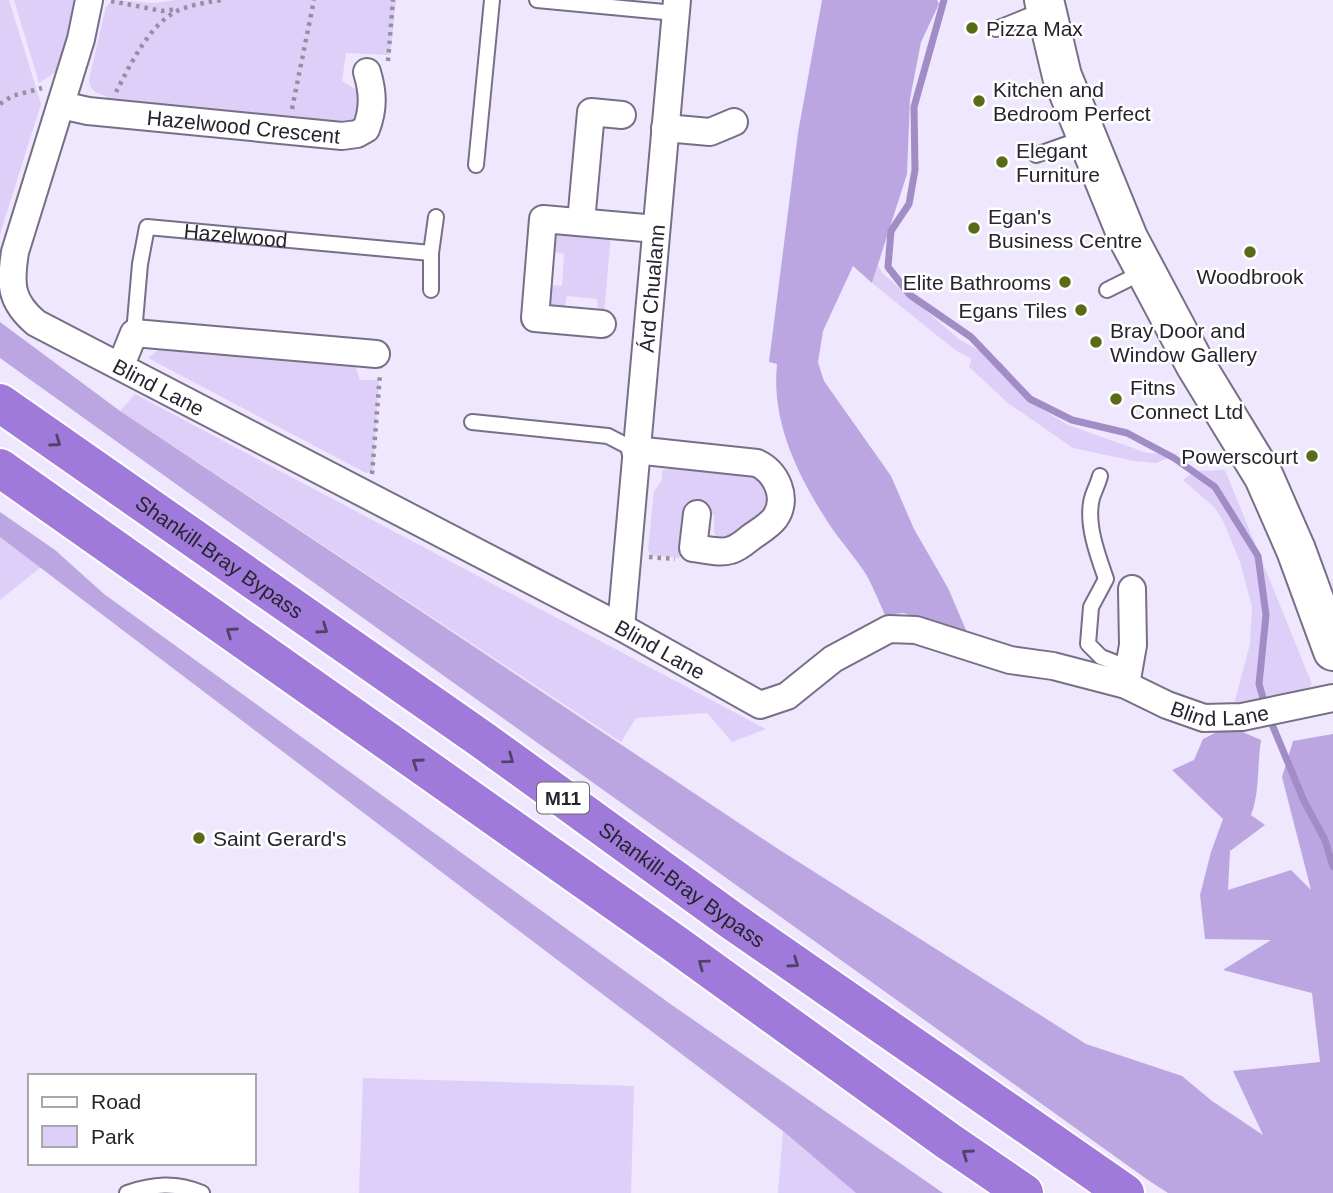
<svg xmlns="http://www.w3.org/2000/svg" width="1333" height="1193" viewBox="0 0 1333 1193" font-family="Arial,sans-serif">
  <style>
    .green { fill: #ddcff8 }
    .forest { fill: #bba6e2 }
    .lines { fill: none; stroke-linecap: round; stroke-linejoin: round }
    .stream { stroke: #a18cc6; stroke-width: 7 }
    .service-casing { stroke: #786f87; stroke-width: 18 }
    .minor-casing { stroke: #786f87; stroke-width: 30 }
    .secondary-casing { stroke: #786f87; stroke-width: 42 }
    .motorway-casing { stroke: #fff; stroke-width: 42 }
    .path { stroke: #9590a0; stroke-width: 4.5; stroke-dasharray: 3.5 5; stroke-linecap: butt }
    .service { stroke: #fff; stroke-width: 14 }
    .minor { stroke: #fff; stroke-width: 26 }
    .secondary { stroke: #fff; stroke-width: 38 }
    .motorway { stroke: #a07ada; stroke-width: 38 }
    .oneway { stroke: #51426a }
    .poi-dot { fill: #5a6b17; stroke: #fff; stroke-width: 2.5 }
    .labels { text-anchor: middle; dominant-baseline: central; stroke-width: 5; stroke-linejoin: round; paint-order: stroke }
    .shield { fill: #fff; stroke: #68666d; stroke-width: 2 }
    .shield-label { font-size: 19px; font-weight: bold; fill: #27242e }
    .poi-label { font-size: 21px; fill: #27242e; stroke: #fff; text-anchor: start }
    .street-label { font-size: 21px; fill: #27242e; stroke: #fff }
  </style>
  <rect width="100%" height="100%" fill="#eee7fd"/>
  <path class="green" d="M 0,0 L 9,0 L 41,104 L 0,234 Z
    M 14,0 L 81,0 L 63,67 L 39,83 Z
    M 113,0 L 155,3 L 176,0 L 396,0 L 390,55 L 346,53 L 342,81 L 360,92 L 362,101 L 356,122 L 346,126 L 106,103 L 106,96 C 95,93 90,90 89,79 L 106,7 Z
    M 562,232 L 611,235 L 604,314 L 598,312 L 597,299 L 567,296 L 564,309 L 552,307 L 548,301 L 550,285 L 562,286 L 564,254 L 551,251 L 551,242 Z
    M 878,265 L 882,273 L 960,340 L 1002,363 L 1031,403 L 1068,425 L 1147,453 L 1178,454 L 1156,463 L 1134,461 L 1073,448 L 1008,403 L 969,367 L 972,359 L 955,350 L 872,283 Z
    M 184,345 L 346,361 L 356,368 L 360,380 L 379,380 L 373,471 L 366,473 L 148,358 L 159,349 Z
    M 135,394 L 766,729 L 732,742 L 707,713 L 636,718 L 621,742 L 120,411 Z
    M 677,465 L 762,472 L 773,509 L 732,543 L 717,539 L 714,532 L 714,515 L 684,511 L 679,544 L 680,558 L 651,555 L 648,550 L 654,491 L 662,480 L 662,471 Z
    M 1225,470 L 1312,684 L 1310,687 L 1269,699 L 1234,704 L 1250,644 L 1252,607 L 1240,562 L 1224,523 L 1215,508 L 1183,480 L 1196,471 Z
    M 0,537 L 41,567 L 0,600 Z
    M 363,1078 L 634,1086 L 631,1193 L 359,1193 Z
    M 783,1131 L 856,1193 L 778,1193 Z"/>
  <path class="forest" d="M 822,0 L 937,0 L 939,4 L 921,42 L 910,99 L 907,174 L 872,283 L 853,266 L 823,331 L 818,362 L 824,381 L 891,476 L 914,529 L 948,588 L 969,637 L 904,613 L 885,615 C 879,602 874,589 867,576 C 856,558 841,542 829,524 C 798,476 771,422 777,364 L 769,362 L 798,133 Z
    M 0,322 L 120,411 L 775,847 L 1086,1044 L 1182,1076 L 1212,1101 L 1263,1135 L 1233,1071 L 1320,1062 L 1312,993 L 1223,970 L 1271,940 L 1205,939 L 1200,895 L 1211,852 L 1223,819 L 1172,770 L 1194,760 L 1203,739 L 1229,726 L 1261,740 C 1257,765 1260,792 1251,815 L 1265,825 L 1230,851 L 1228,890 L 1291,870 L 1311,890 L 1282,777 L 1293,741 L 1333,734 L 1333,1193 L 1168,1193 L 1148,1180 L 0,358 Z
    M 0,512 L 55,550 L 104,594 L 669,1003 L 943,1193 L 856,1193 L 783,1131 L 0,537 Z"/>
  <g class="lines">
    <path class="stream" d="M 944,0 L 914,107 L 915,170 L 909,204 L 891,231 L 888,267 L 910,295 L 971,337 L 1030,399 L 1072,420 L 1127,433 L 1174,458 L 1215,487 L 1258,556 L 1266,615 L 1259,684 L 1265,705
      M 1269,717 L 1304,801 L 1325,840 L 1333,867"/>
    <g class="service-casing">
      <g id="service">
        <path d="M 537,0 L 675,13"/>
        <path d="M 996,29 L 1043,10"/>
        <path d="M 1036,155 L 1084,138"/>
        <path d="M 476,165 L 492,0"/>
        <path d="M 431,290 L 431,253 L 436,217"/>
        <path d="M 1107,290 L 1143,272"/>
        <path id="s1" d="M 134,333 L 140,264 L 147,227 L 431,253"/>
        <path d="M 472,422 L 608,436 L 635,450"/>
        <path d="M 1100,476 C 1098,485 1092,494 1091,503 C 1087,527 1098,556 1106,579 L 1091,607 L 1088,644 L 1101,657 L 1129,668"/>
        <path d="M 127,1193 C 153,1184 176,1182 202,1193"/>
      </g>
    </g>
    <g class="minor-casing">
      <g id="minor">
        <path id="s2" d="M 89,0 L 81,39 L 15,252 C 10,284 10,301 36,323 L 621,627 L 760,705 L 787,696 L 833,659 L 889,629 L 916,630 L 1010,660 L 1053,666 L 1126,685 L 1167,705 L 1204,718 L 1242,717 L 1333,698"/>
        <path id="s3" d="M 61,105 L 88,111 L 342,136 L 357,134 L 366,129 C 374,108 373,92 367,72"/>
        <path d="M 665,128 L 710,132 L 734,122"/>
        <path d="M 581,222 L 591,112 L 622,115"/>
        <path d="M 602,324 L 535,318 L 543,219 L 656,229"/>
        <path d="M 121,365 L 134,333 L 376,354"/>
        <path d="M 635,450 L 757,463 C 776,472 789,498 775,518 C 769,526 758,532 750,538 C 744,543 738,548 731,550 C 720,554 705,549 693,548 L 697,514"/>
        <path id="s4" d="M 621,627 L 677,0"/>
        <path d="M 1126,685 L 1133,645 L 1132,589"/>
      </g>
    </g>
    <g class="secondary-casing">
      <path id="secondary" d="M 1044,0 L 1062,76 L 1128,238 L 1195,364 L 1264,477 L 1296,550 L 1333,651"/>
    </g>
    <g class="motorway-casing">
      <g id="motorway">
        <path id="s5" d="M 0,403 L 484,741 L 731,920 L 1125,1193"/>
        <path d="M 0,468 L 674,943 L 948,1141 L 1024,1193"/>
      </g>
    </g>
    <path class="path" d="M 111,1 L 162,11 L 178,9
      M 388,61 L 393,0
      M 116,92 C 131,64 151,19 184,8 C 196,4 209,2 222,0
      M 0,104 L 12,96 L 42,88
      M 292,109 L 314,0
      M 372,474 L 380,374
      M 649,557 L 675,559"/>
    <use href="#service" class="service"/>
    <use href="#minor" class="minor"/>
    <use href="#secondary" class="secondary"/>
    <use href="#motorway" class="motorway"/>
  </g>
  <defs><path id="oneway-chevron" d="M-2-3.5L2.5 0L-2 3.5" fill="none" stroke-width="1.6" stroke-linecap="round" stroke-linejoin="round" transform="scale(1.75)"/></defs>
  <g class="oneway">
    <use href="#oneway-chevron" transform="translate(56 442) rotate(35)"/>
    <use href="#oneway-chevron" transform="translate(323 629) rotate(35)"/>
    <use href="#oneway-chevron" transform="translate(231 632) rotate(-145)"/>
    <use href="#oneway-chevron" transform="translate(509 759) rotate(36)"/>
    <use href="#oneway-chevron" transform="translate(417 763) rotate(-145)"/>
    <use href="#oneway-chevron" transform="translate(794 963) rotate(35)"/>
    <use href="#oneway-chevron" transform="translate(703 964) rotate(-144)"/>
    <use href="#oneway-chevron" transform="translate(967 1154) rotate(-145)"/>
  </g>
  <g class="poi-dot">
    <circle cx="972" cy="28" r="7"/>
    <circle cx="979" cy="101" r="7"/>
    <circle cx="1002" cy="162" r="7"/>
    <circle cx="974" cy="228" r="7"/>
    <circle cx="1250" cy="252" r="7"/>
    <circle cx="1065" cy="282" r="7"/>
    <circle cx="1081" cy="310" r="7"/>
    <circle cx="1096" cy="342" r="7"/>
    <circle cx="1116" cy="399" r="7"/>
    <circle cx="1312" cy="456" r="7"/>
    <circle cx="199" cy="838" r="7"/>
  </g>
  <g class="labels">
    <rect class="shield" x="537" y="782.5" width="52" height="31" rx="5"/>
    <g class="shield-label">
      <text x="563" y="798">M11</text>
    </g>
    <g class="poi-label">
      <text x="986" y="28">Pizza Max</text>
      <text x="993" y="89">Kitchen and<tspan x="993" dy="24">Bedroom Perfect</tspan></text>
      <text x="1016" y="150">Elegant<tspan x="1016" dy="24">Furniture</tspan></text>
      <text x="988" y="216">Egan's<tspan x="988" dy="24">Business Centre</tspan></text>
      <text x="1250" y="276" text-anchor="middle">Woodbrook</text>
      <text x="1051" y="282" text-anchor="end">Elite Bathrooms</text>
      <text x="1067" y="310" text-anchor="end">Egans Tiles</text>
      <text x="1110" y="330">Bray Door and<tspan x="1110" dy="24">Window Gallery</tspan></text>
      <text x="1130" y="387">Fitns<tspan x="1130" dy="24">Connect Ltd</tspan></text>
      <text x="1298" y="456" text-anchor="end">Powerscourt</text>
      <text x="213" y="838">Saint Gerard's</text>
    </g>
    <g class="street-label">
      <text stroke="none"><textPath href="#s3" startOffset="184">Hazelwood Crescent</textPath></text>
      <text stroke="none"><textPath href="#s1" startOffset="196">Hazelwood</textPath></text>
      <text stroke="none"><textPath href="#s4" startOffset="340">Árd Chualann</textPath></text>
      <text stroke="none"><textPath href="#s2" startOffset="480">Blind Lane</textPath></text>
      <text stroke="none"><textPath href="#s5" startOffset="268">Shankill-Bray Bypass</textPath></text>
      <text stroke="none"><textPath href="#s2" startOffset="1046">Blind Lane</textPath></text>
      <text stroke="none"><textPath href="#s2" startOffset="1656">Blind Lane</textPath></text>
      <text stroke="none"><textPath href="#s5" startOffset="835">Shankill-Bray Bypass</textPath></text>
    </g>
  </g>
  <rect x="28" y="1074" width="228" height="91" fill="#ffffff" stroke="#a9a7ab" stroke-width="2"/>
  <rect x="42" y="1097" width="35" height="10" fill="#ffffff" stroke="#a9a7ab" stroke-width="2"/>
  <text x="91" y="1109" font-size="21" fill="#27242e">Road</text>
  <rect x="42" y="1126" width="35" height="21" fill="#ddcff8" stroke="#a9a7ab" stroke-width="2"/>
  <text x="91" y="1144" font-size="21" fill="#27242e">Park</text>
</svg>
